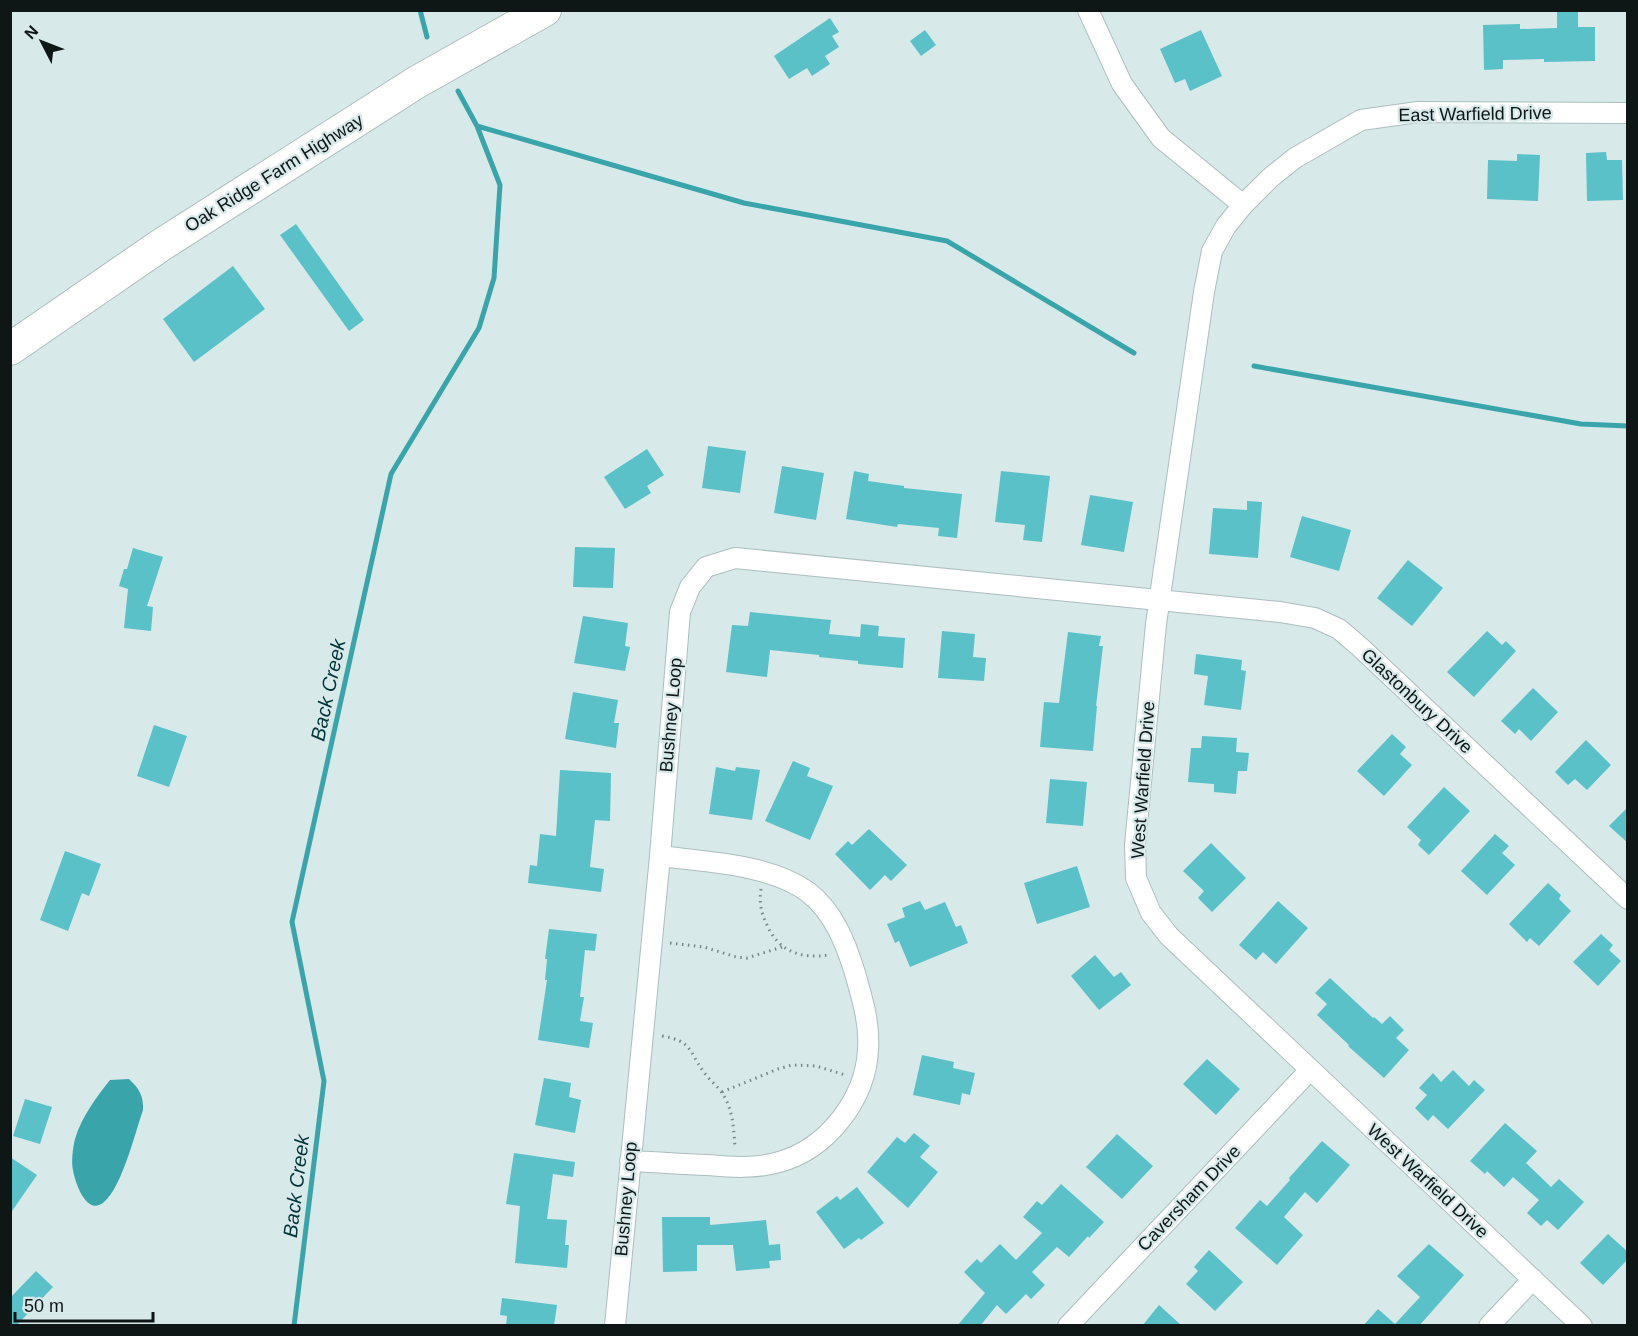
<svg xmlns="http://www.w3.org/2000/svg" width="1638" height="1336" viewBox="0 0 1638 1336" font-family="Helvetica,sans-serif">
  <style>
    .water { fill: #39a5ab }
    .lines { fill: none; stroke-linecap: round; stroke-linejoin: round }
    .stream { stroke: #39a5ab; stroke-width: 5 }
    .building { fill: #59c1c7 }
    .street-casing { stroke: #acbdbe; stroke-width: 22 }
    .primary-casing { stroke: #acbdbe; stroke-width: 34 }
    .path { stroke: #7a8687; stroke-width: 3; stroke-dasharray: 1.5 4.5; stroke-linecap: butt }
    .street { stroke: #fff; stroke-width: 20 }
    .primary { stroke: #fff; stroke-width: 32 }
    .labels { text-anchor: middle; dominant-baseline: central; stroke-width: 4.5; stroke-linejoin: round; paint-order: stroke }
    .street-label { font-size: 18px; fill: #0f1616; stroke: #d8e9ea }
    .water-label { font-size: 20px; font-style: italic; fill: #003437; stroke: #d8e9ea }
  </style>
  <rect width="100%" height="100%" fill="#d8e9ea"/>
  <path class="water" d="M 129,1079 C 139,1088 144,1097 143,1110 C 135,1133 122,1187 104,1202 C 87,1217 75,1183 73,1170 C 71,1162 73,1147 75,1139 C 82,1116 96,1098 110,1080 Z"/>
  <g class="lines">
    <path class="stream" d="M 420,10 L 427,37
      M 477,126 L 744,203 L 947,241 L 1134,353
      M 1254,366 L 1581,424 L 1628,426
      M 294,1326 L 324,1081 L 292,922 L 391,474 L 479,328 L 494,278 L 500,185 L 477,126 L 458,91"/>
  </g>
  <path class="building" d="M 1557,10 L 1578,10 L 1578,27 L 1595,27 L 1595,61 L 1544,62 L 1544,59 L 1503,60 L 1503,69 L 1484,70 L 1483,25 L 1520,24 L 1520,29 L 1557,28 Z
    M 830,18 L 839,32 L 832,36 L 839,47 L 825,56 L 830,64 L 812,76 L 807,68 L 789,79 L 774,56 Z
    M 925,30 L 936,45 L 921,56 L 910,41 Z
    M 1201,30 L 1222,76 L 1190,91 L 1185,79 L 1175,83 L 1160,49 Z
    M 1606,152 L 1607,160 L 1622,160 L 1623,200 L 1587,201 L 1586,153 Z
    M 1517,154 L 1540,155 L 1538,201 L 1487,199 L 1488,160 L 1517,161 Z
    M 296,224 L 364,320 L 349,331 L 280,235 Z
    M 233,266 L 265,309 L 194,362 L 163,319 Z
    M 708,446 L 746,451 L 740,493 L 702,488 Z
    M 647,449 L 664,475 L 647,486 L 651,493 L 625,509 L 604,477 Z
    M 782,466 L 824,473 L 816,520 L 774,513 Z
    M 854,471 L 869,474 L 868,481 L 904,486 L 904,488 L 962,494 L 957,538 L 938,536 L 939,528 L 898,524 L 897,527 L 846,519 Z
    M 1001,471 L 1050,476 L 1042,542 L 1023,540 L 1025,525 L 995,522 Z
    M 1090,495 L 1133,502 L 1124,552 L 1081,545 Z
    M 1247,501 L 1262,502 L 1258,558 L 1209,554 L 1213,508 L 1247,510 Z
    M 1302,516 L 1351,530 L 1339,571 L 1290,557 Z
    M 575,547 L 615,548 L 613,588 L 573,587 Z
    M 133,548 L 163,557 L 147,606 L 153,607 L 151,631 L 124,628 L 128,589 L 119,586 L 124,569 L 127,569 Z
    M 1408,560 L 1443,588 L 1412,626 L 1377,598 Z
    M 750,612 L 831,620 L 829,634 L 860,637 L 861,624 L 879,626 L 878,636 L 905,638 L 903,668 L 858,664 L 858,661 L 819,657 L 819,655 L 770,650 L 767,677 L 726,672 L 732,625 L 748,626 Z
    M 583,616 L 628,623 L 625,646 L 630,647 L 625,671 L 574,663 Z
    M 942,631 L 975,634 L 973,657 L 986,658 L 984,681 L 938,678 Z
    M 1487,631 L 1502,645 L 1506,641 L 1516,651 L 1474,697 L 1447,672 Z
    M 1068,632 L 1101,636 L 1099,646 L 1103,646 L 1096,706 L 1097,706 L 1093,751 L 1040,747 L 1044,702 L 1059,703 Z
    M 1196,654 L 1242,660 L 1241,670 L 1246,671 L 1241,710 L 1204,705 L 1208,676 L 1194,674 Z
    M 1533,688 L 1558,712 L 1531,741 L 1519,729 L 1515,734 L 1501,721 Z
    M 573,692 L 618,700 L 614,723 L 619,723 L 616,748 L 565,739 Z
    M 154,725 L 187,736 L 169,787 L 137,776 Z
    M 1392,734 L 1406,747 L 1400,754 L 1412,765 L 1384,796 L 1357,771 Z
    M 1202,736 L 1237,738 L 1236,752 L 1249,753 L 1247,771 L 1238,771 L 1236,794 L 1214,792 L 1214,784 L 1188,782 L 1191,748 L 1201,748 Z
    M 1586,740 L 1611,765 L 1587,790 L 1575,779 L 1568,785 L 1555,772 Z
    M 793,761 L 810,768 L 807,776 L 833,786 L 810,840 L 765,821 Z
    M 716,767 L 735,771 L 736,767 L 760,770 L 752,820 L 709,814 Z
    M 560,770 L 611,773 L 610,821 L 595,820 L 590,867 L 604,869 L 601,892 L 528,883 L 530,865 L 537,866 L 540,834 L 556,836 Z
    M 1050,779 L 1087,782 L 1083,826 L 1046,823 Z
    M 1444,787 L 1470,811 L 1429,855 L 1418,845 L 1421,840 L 1407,827 Z
    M 1628,807 L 1628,843 L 1609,826 Z
    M 869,829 L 907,865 L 891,881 L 885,875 L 870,890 L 835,854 L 848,841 L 852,845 Z
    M 1495,834 L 1509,846 L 1502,853 L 1515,865 L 1487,895 L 1461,871 Z
    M 1211,843 L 1246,878 L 1212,912 L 1198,898 L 1204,891 L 1183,871 Z
    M 65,851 L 101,864 L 89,896 L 82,893 L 68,931 L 40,920 Z
    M 1077,866 L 1090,907 L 1037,924 L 1024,883 Z
    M 1548,883 L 1561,895 L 1559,899 L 1571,911 L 1539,946 L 1530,938 L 1527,942 L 1509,924 Z
    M 920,901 L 925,910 L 945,902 L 956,927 L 961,925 L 968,943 L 910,967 L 899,941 L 895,943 L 887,924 L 905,917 L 902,908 Z
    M 1278,901 L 1308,928 L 1276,964 L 1263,952 L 1256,960 L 1239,945 Z
    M 549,929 L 597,934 L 595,951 L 585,950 L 580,997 L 584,997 L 580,1021 L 593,1023 L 589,1048 L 538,1040 L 547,980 L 545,980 L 547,959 L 545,959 Z
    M 1601,934 L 1613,945 L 1609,950 L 1621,961 L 1598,986 L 1573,962 Z
    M 1095,955 L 1114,977 L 1121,972 L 1131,985 L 1099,1010 L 1071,976 Z
    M 1330,978 L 1373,1018 L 1374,1017 L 1382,1024 L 1390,1016 L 1404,1030 L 1396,1038 L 1409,1050 L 1384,1078 L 1348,1046 L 1349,1045 L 1317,1015 L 1327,1004 L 1315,993 Z
    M 922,1055 L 954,1062 L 953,1068 L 975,1073 L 970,1095 L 962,1093 L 960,1105 L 913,1095 Z
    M 1207,1059 L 1240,1089 L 1216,1115 L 1183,1084 Z
    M 1453,1070 L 1469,1086 L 1474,1080 L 1485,1090 L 1448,1129 L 1433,1115 L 1428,1121 L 1415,1108 L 1427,1095 L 1419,1088 L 1433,1073 L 1441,1082 Z
    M 544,1078 L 571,1083 L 569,1097 L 581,1100 L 575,1133 L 535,1125 Z
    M 25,1099 L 52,1107 L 40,1144 L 13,1136 Z
    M 1505,1123 L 1537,1151 L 1526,1163 L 1551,1187 L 1559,1179 L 1584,1202 L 1558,1230 L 1547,1220 L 1541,1226 L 1527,1213 L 1539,1200 L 1513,1177 L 1504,1187 L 1487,1171 L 1485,1174 L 1470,1161 Z
    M 914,1133 L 930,1146 L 920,1157 L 938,1172 L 908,1208 L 867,1172 L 897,1137 L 905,1143 Z
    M 1117,1134 L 1153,1166 L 1122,1199 L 1086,1167 Z
    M 1322,1141 L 1350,1165 L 1317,1203 L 1305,1192 L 1284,1217 L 1303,1235 L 1277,1265 L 1235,1228 L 1260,1200 L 1267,1206 L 1290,1180 L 1289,1178 Z
    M 514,1153 L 575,1162 L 573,1177 L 553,1174 L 547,1219 L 567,1220 L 565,1245 L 569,1245 L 567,1268 L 515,1263 L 520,1206 L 506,1204 Z
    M 10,1157 L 37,1175 L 10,1214 Z
    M 1061,1184 L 1104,1222 L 1089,1238 L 1088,1236 L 1069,1257 L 1057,1247 L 1032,1272 L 1045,1285 L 1031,1299 L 1026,1294 L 1006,1314 L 997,1305 L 980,1326 L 957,1326 L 985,1293 L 964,1272 L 977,1259 L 981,1263 L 1000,1244 L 1016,1260 L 1042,1233 L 1023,1217 L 1037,1201 L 1042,1205 Z
    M 857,1187 L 884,1223 L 861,1240 L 859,1238 L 844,1249 L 816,1212 L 837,1196 L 840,1200 Z
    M 662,1217 L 710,1217 L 710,1225 L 766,1220 L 769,1245 L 780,1244 L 781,1260 L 769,1261 L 770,1268 L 736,1271 L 733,1245 L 697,1245 L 697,1271 L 663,1272 Z
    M 1608,1234 L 1628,1252 L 1628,1259 L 1603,1285 L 1580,1263 Z
    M 1429,1244 L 1464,1275 L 1419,1326 L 1363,1326 L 1378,1309 L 1395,1324 L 1420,1297 L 1397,1276 Z
    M 1209,1250 L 1243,1282 L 1215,1311 L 1186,1284 L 1198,1271 L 1194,1267 Z
    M 36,1271 L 53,1287 L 16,1326 L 10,1326 L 10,1298 Z
    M 502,1298 L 557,1305 L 554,1326 L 506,1326 L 507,1316 L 500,1315 Z
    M 1159,1305 L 1182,1326 L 1142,1326 Z"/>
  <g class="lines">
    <g class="street-casing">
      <path id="street" d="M 1088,10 L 1122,84 L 1161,138 L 1243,205
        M 630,1161 C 655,1162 681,1164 707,1165 C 731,1167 755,1169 779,1162 C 827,1149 866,1099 868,1049 C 870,1023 862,998 855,973 C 846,944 834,912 808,892 C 770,864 706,862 660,856
        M 615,1326 L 660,856 L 680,612 L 690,587 L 706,567 L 735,558 L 1280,612 L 1315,618 L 1339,629 L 1360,647 L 1628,899
        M 1068,1326 L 1310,1070
        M 1489,1326 L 1533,1279
        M 1582,1326 L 1169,936 L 1151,913 L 1136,878 L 1135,845 L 1156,624 L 1204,292 L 1212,251 L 1226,226 L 1243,205 L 1270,178 L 1295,158 L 1361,120 L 1418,112 L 1628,113"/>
    </g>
    <g class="primary-casing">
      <path id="primary" d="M 10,349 L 161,245 L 417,82 L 545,10"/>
    </g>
    <path class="path" d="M 761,889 C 759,902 761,913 767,925 C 779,952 801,959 829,955
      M 670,943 L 704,947 L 736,957 L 747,958 L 782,947
      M 662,1036 C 691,1041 688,1049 703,1071 C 709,1080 719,1087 724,1096 C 733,1111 734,1131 735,1148
      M 722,1092 L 778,1069 L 792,1065 L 816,1066 L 845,1075"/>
    <use href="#street" class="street"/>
    <use href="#primary" class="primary"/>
  </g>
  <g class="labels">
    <g class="street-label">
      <text transform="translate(1475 114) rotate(-1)">East Warfield Drive</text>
      <text transform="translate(274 173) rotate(-32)">Oak Ridge Farm Highway</text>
      <text transform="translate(1417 701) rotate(43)">Glastonbury Drive</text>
      <text transform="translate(671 715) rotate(-85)">Bushney Loop</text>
      <text transform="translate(1143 780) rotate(-86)">West Warfield Drive</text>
      <text transform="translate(1428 1181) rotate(43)">West Warfield Drive</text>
      <text transform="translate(1189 1198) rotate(-46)">Caversham Drive</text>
      <text transform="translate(626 1199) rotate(-85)">Bushney Loop</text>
    </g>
    <g class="water-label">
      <text transform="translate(328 690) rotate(-78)">Back Creek</text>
      <text transform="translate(296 1186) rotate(-83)">Back Creek</text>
    </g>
  </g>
  <rect width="1638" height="1336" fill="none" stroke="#0f1616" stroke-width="24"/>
  <g transform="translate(42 42) rotate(312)" stroke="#d8e9ea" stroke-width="4.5" paint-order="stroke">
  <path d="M0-4.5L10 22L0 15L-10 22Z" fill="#0f1616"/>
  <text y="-9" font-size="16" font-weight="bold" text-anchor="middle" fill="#0f1616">N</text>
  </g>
  <path d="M15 1312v9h138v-9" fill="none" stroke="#0f1616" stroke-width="3"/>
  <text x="24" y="1312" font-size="18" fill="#0f1616" stroke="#d8e9ea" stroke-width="4.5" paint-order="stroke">50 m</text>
</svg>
